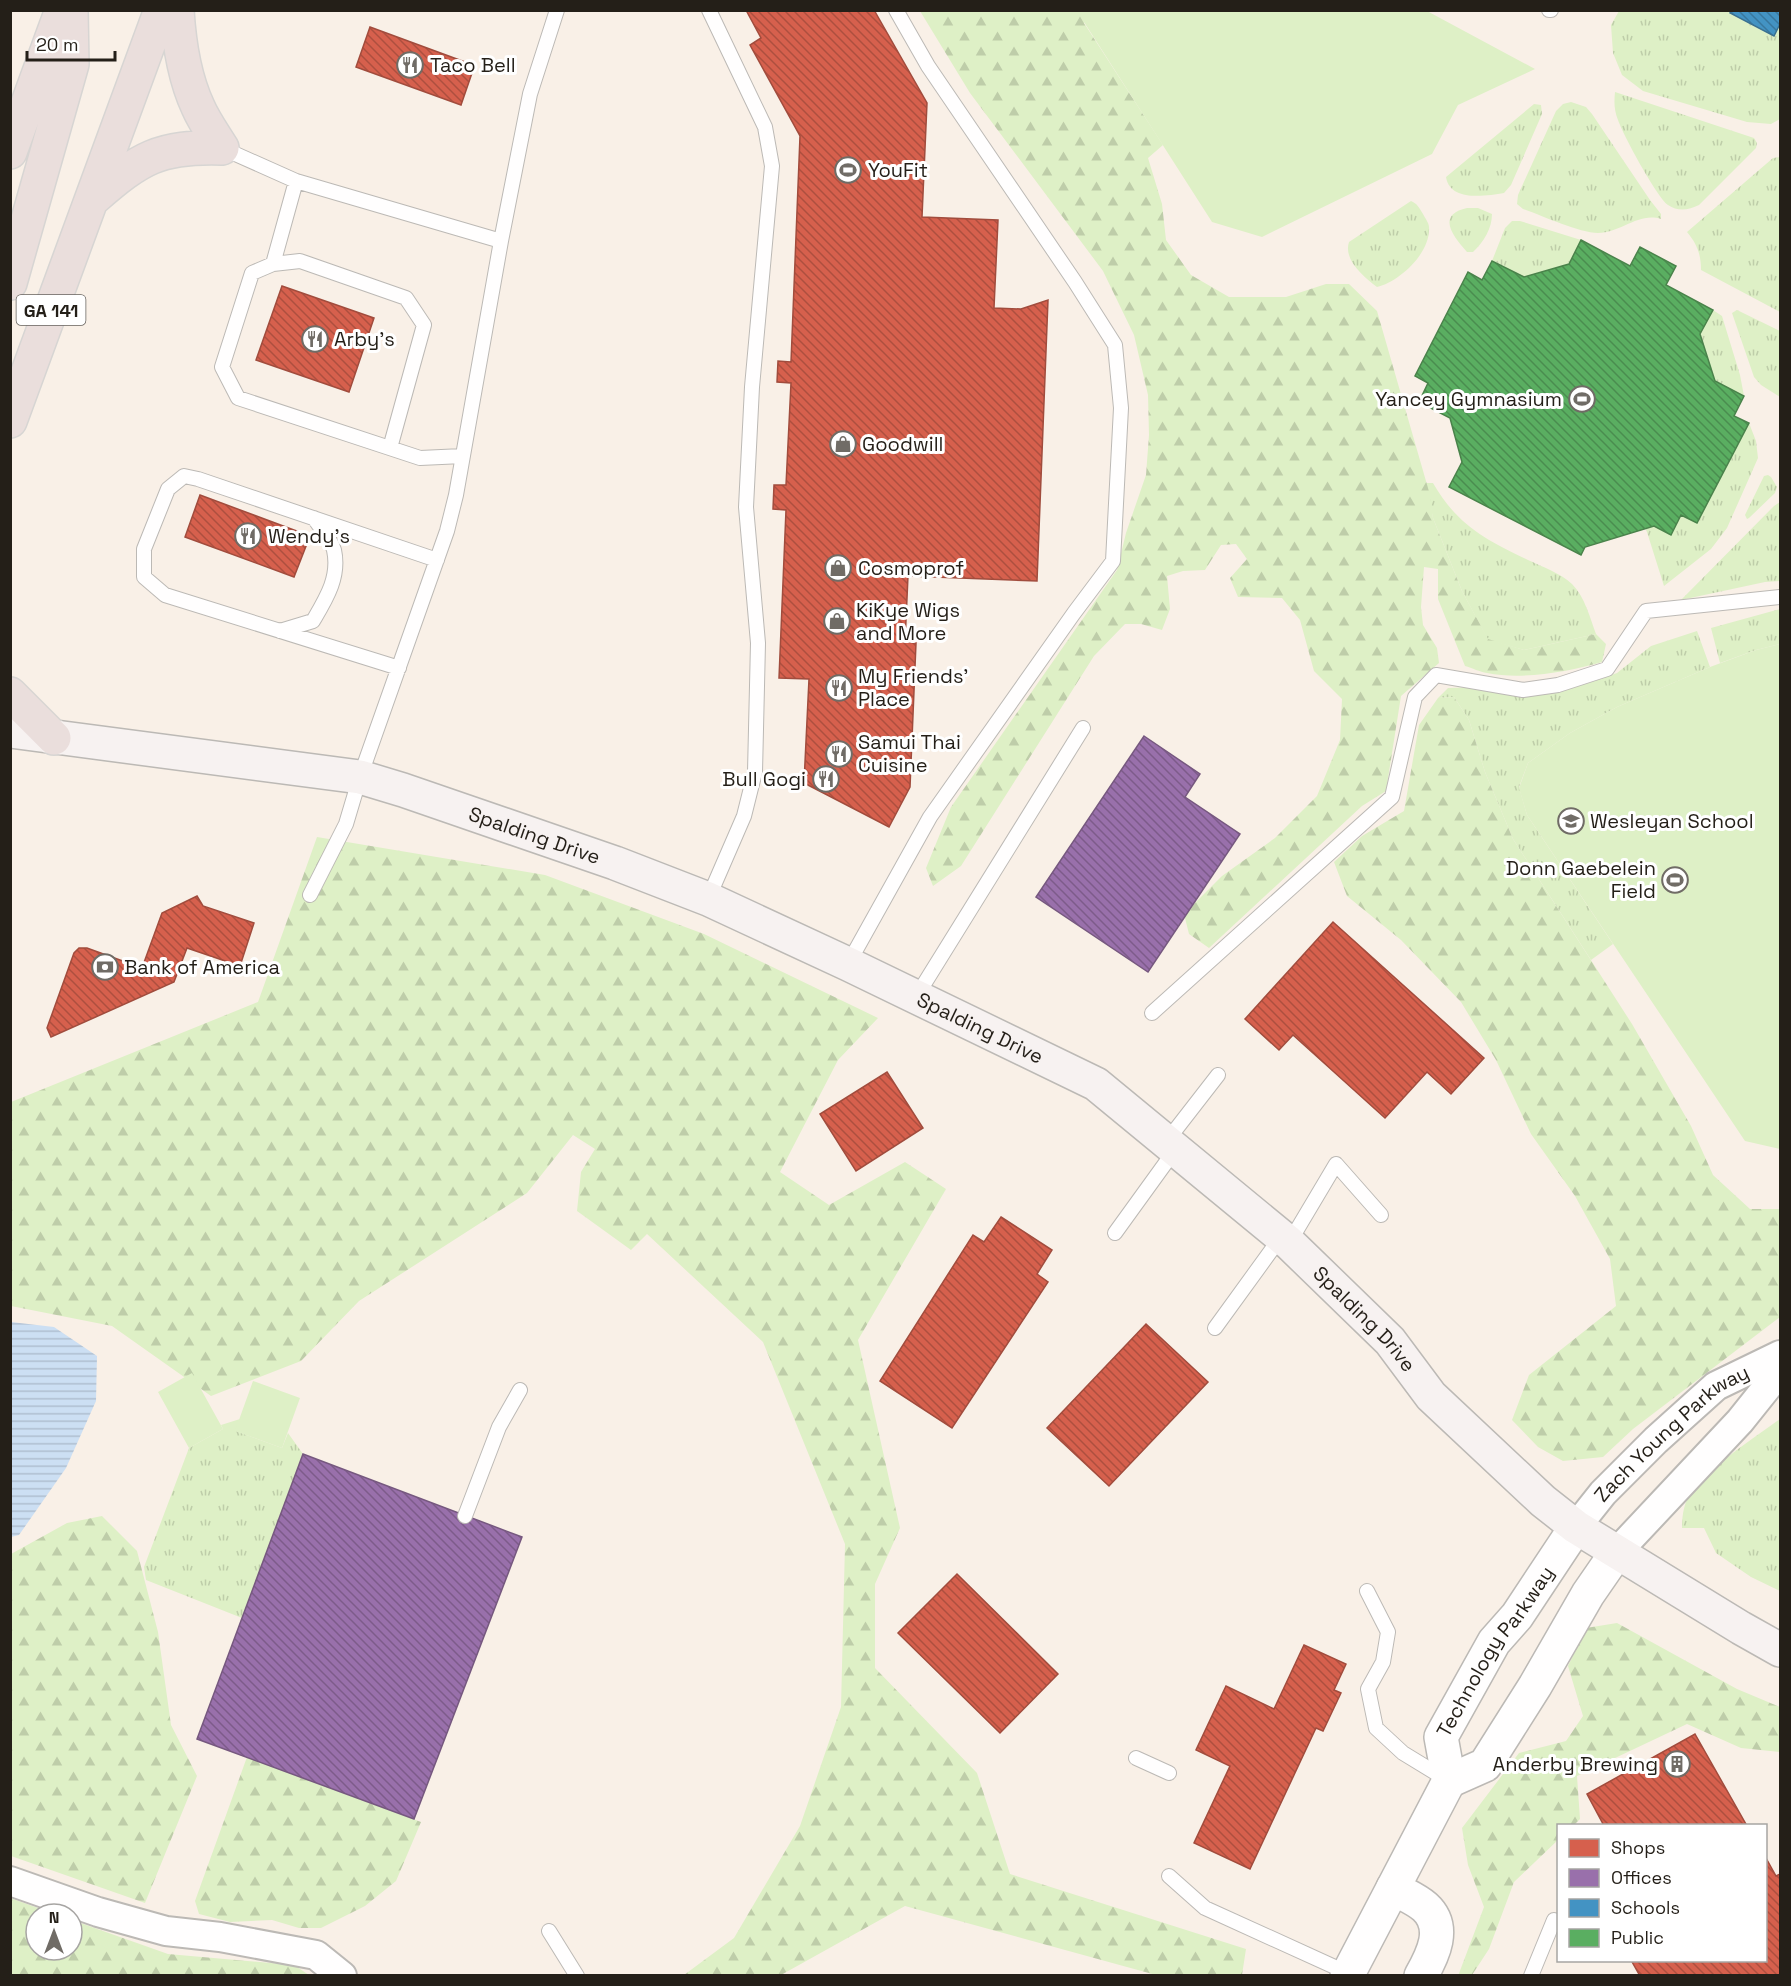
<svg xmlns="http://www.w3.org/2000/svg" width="1791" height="1986" viewBox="0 0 1791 1986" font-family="'Space Grotesk',sans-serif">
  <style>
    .built { fill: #f9f0e7; fill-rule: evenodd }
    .grass { fill: url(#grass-tufts) }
    .forest { fill: url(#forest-firs) }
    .park { fill: #def0c6 }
    .water { fill: url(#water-rules) }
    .shops { fill: url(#shops-back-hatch); stroke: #a14c3d; stroke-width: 1.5 }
    .offices { fill: url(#offices-back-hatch); stroke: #76587f; stroke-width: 1.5 }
    .schools { fill: url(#schools-back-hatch); stroke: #3a7090; stroke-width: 1.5 }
    .public { fill: url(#public-back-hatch); stroke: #4a834b; stroke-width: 1.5 }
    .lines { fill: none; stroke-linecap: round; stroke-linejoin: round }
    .service-casing { stroke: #bcb9b5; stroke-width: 16 }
    .minor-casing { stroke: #bcb9b5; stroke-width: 32 }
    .tertiary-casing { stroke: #bcb9b5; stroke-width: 36 }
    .secondary-casing { stroke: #bcb9b5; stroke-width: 36 }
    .trunk-casing { stroke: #d7d5d3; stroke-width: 36 }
    .service { stroke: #fffefe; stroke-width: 14 }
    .minor { stroke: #fffefe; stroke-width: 28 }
    .tertiary { stroke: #fffefe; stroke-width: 33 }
    .secondary { stroke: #f7f2f1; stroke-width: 33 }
    .trunk { stroke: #eadedc; stroke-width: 33 }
    .labels { text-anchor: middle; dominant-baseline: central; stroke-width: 6; stroke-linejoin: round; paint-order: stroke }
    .shield { fill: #fff; stroke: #66625d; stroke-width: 1.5 }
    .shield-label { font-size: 18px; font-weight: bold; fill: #241f18 }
    .poi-label { font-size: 20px; fill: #241f18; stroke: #fff; text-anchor: start }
    .street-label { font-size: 20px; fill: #241f18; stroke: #fff }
  </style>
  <defs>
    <pattern id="grass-tufts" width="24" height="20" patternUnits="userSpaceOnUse" patternTransform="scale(1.5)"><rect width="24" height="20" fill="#def0c6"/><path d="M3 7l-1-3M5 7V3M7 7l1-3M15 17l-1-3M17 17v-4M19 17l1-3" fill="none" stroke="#becda9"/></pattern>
    <pattern id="forest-firs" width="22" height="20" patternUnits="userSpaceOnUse" patternTransform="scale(1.5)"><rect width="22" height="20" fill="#def0c6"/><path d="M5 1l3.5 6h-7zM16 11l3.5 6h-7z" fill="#becda9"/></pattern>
    <pattern id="water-rules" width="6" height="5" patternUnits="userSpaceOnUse" patternTransform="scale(1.5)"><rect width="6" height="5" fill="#ccdff3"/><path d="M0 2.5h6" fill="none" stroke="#afbfd0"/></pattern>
    <pattern id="shops-back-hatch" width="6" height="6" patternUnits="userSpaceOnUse" patternTransform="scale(1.5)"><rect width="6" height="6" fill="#d6604d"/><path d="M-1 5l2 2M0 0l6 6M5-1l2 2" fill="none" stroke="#ad4f3f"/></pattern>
    <pattern id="offices-back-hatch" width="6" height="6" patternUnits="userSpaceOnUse" patternTransform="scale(1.5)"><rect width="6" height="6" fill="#9970ab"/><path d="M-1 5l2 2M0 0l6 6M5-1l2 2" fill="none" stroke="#7d5b8a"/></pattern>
    <pattern id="schools-back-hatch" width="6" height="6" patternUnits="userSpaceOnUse" patternTransform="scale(1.5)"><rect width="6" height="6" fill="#4393c3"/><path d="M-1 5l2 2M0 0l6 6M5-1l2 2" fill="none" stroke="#38779d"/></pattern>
    <pattern id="public-back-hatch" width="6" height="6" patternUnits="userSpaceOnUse" patternTransform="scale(1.5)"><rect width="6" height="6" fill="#5aae61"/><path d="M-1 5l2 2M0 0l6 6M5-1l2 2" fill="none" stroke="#4a8d4f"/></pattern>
  </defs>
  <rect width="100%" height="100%" fill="#fcfaf8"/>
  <path class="built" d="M 11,11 L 1780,11 L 1780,1975 L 11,1976 ZM 1558,1826 L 1766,1826 L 1766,1960 L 1558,1960 ZM 36,1914 L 72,1914 L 72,1950 L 36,1950 Z"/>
  <path class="grass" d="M 1731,10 L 1730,13 L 1774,36 L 1779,26 L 1780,27 L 1780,119 L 1771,124 L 1747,122 L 1643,91 L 1622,75 L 1613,53 L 1611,25 L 1619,11 Z
    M 1615,92 L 1754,138 L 1757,143 L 1756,148 L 1699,205 C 1689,210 1678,212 1668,205 C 1657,197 1623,135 1618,120 C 1614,110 1614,102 1615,92 Z
    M 1571,102 L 1586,107 L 1592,114 L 1650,200 L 1661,214 L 1661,219 C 1638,212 1621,233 1598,233 C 1579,233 1543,216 1523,209 L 1517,204 L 1518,195 L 1556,111 L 1563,104 Z
    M 1534,104 L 1541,105 L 1542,114 L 1511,185 L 1504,193 C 1485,196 1450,202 1446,177 Z
    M 1780,157 L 1780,312 L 1701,270 C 1701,254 1697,244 1687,232 L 1773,158 Z
    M 1411,201 C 1418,204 1419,208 1423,214 C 1425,218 1429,223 1429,227 C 1431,253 1399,282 1377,287 C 1364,277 1343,260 1349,242 Z
    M 1467,208 L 1478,208 L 1492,214 C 1492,228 1484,242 1473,252 L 1467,252 C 1454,237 1435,215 1467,208 Z
    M 1512,221 L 1520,221 L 1581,240 L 1569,264 L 1524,277 L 1492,261 L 1505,228 Z
    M 1713,310 L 1722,316 L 1740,375 L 1744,396 L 1715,381 L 1700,334 Z
    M 1737,310 L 1780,331 L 1780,397 L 1761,385 L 1754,377 L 1732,313 Z
    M 1749,423 L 1756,441 L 1758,458 L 1727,528 L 1711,549 L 1664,586 L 1646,529 L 1654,526 L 1671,535 L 1681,515 L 1697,523 Z
    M 1768,475 L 1771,477 L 1777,487 L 1775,493 L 1749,518 L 1747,519 L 1745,515 L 1764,476 Z
    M 1426,483 L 1433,483 C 1457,525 1486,540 1528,560 C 1543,567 1560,573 1572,584 C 1585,597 1590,618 1596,634 L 1524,650 L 1488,640 L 1462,591 L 1433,518 Z
    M 1780,502 L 1780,581 L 1765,582 L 1681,600 L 1774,506 Z
    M 1780,609 L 1780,644 L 1756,650 L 1720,663 L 1711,628 Z
    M 1697,631 L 1710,667 L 1617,707 L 1570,733 L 1528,763 L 1519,787 L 1527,815 L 1613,944 L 1591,960 L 1513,839 L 1485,772 L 1469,720 L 1454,697 L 1438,698 L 1448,688 L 1479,687 L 1534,696 L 1576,687 L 1617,673 L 1651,646 Z
    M 240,1419 L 236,1431 L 282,1448 L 288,1433 L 303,1454 L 242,1618 L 146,1580 L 144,1567 L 189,1448 L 223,1429 L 221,1425 Z
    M 1780,1419 L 1780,1591 L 1751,1577 L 1716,1553 L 1704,1528 L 1682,1528 C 1682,1515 1684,1503 1691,1492 C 1706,1469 1757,1436 1780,1419 Z"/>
  <path class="forest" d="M 920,11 L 1095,11 L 1084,23 L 1163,145 L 1148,158 L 1162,204 L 1166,240 L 1191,275 L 1229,297 L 1286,297 L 1326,284 L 1349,284 L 1377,311 L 1430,495 L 1433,518 L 1462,591 L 1488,639 L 1524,650 L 1596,634 L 1606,644 L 1602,662 C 1568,672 1522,680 1487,673 C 1480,672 1472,668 1465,666 L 1438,599 L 1438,569 L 1424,567 L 1421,607 L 1423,625 L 1437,648 L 1439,663 L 1401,696 L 1386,791 L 1362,806 L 1209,948 L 1189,934 L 1184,914 L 1222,876 L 1275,838 L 1317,796 L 1340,740 L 1342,699 L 1314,671 L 1300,620 L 1282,598 L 1238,597 L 1230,578 L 1247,559 L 1236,544 L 1221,545 L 1205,570 L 1183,571 L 1167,576 L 1170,609 L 1162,630 L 1141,624 L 1125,624 L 1094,656 L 961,866 L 933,886 L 926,868 L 951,807 L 1117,570 L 1126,533 L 1146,475 L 1149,435 L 1148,395 L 1134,335 L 1103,271 L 970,93 Z
    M 1454,697 L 1469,720 L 1485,772 L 1513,839 L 1632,1024 L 1691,1126 L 1713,1175 L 1750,1209 L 1780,1209 L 1780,1317 L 1633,1429 L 1603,1457 L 1563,1461 L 1538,1447 L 1512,1420 L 1529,1375 L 1616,1306 L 1610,1259 L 1575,1196 L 1531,1134 L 1496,1060 L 1461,1002 L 1401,940 L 1347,896 L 1334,862 L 1362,836 L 1404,811 L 1419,725 L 1438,698 Z
    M 317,837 L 545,875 L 704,934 L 878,1018 L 838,1060 L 780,1172 L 829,1205 L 905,1162 L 946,1189 L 858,1340 L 900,1528 L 875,1584 L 875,1668 L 977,1773 L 1010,1874 L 1246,1949 L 1242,1975 L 1156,1975 L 905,1906 L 781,1975 L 684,1975 L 734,1938 L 800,1826 L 841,1707 L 845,1544 L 763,1342 L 647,1234 L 631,1250 L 577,1211 L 581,1172 L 595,1149 L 573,1135 L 527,1193 L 359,1301 L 301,1361 L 211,1396 L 112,1326 L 11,1306 L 11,1102 L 258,1002 Z
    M 102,1516 L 137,1551 L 158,1632 L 171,1725 L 197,1776 L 145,1903 L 11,1856 L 11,1554 L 67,1523 Z
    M 1617,1623 L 1737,1689 L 1780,1707 L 1780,1752 L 1741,1748 L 1687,1724 L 1577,1776 L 1580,1819 L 1574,1825 L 1558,1826 L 1558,1840 L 1514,1882 L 1489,1949 L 1472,1975 L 1458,1976 L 1484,1907 L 1468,1865 L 1462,1828 L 1519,1753 L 1566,1741 L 1583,1716 L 1568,1666 L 1586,1628 Z
    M 247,1757 L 421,1822 L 396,1881 L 365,1906 L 321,1928 L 299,1928 L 272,1920 L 230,1922 L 199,1914 L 195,1901 Z
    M 10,1898 L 55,1914 L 36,1914 L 36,1950 L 72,1950 L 72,1920 L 168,1954 L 294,1965 L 309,1975 L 11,1975 Z"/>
  <path class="park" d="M 1095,10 L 1427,11 L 1535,69 L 1458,105 L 1432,154 L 1262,237 L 1212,222 L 1084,22 Z
    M 1780,644 L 1780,1149 L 1745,1141 L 1527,815 L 1519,788 L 1528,763 L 1570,733 L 1617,707 L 1710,667 L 1756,650 Z
    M 192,1373 L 223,1429 L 189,1448 L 158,1392 Z
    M 253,1381 L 300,1398 L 282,1448 L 235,1431 Z"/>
  <path class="water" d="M 11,1322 L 54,1327 L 97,1356 L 96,1401 L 66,1468 L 19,1535 L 11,1537 Z"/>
  <path class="shops" d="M 746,10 L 874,10 L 927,103 L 922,217 L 998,220 L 994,308 L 1021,309 L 1048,300 L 1037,581 L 908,576 L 905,642 L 916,643 L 910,787 L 889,827 L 804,783 L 809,679 L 779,678 L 786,510 L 773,509 L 774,485 L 786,485 L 791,383 L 777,382 L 778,361 L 791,362 L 800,136 L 750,45 L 761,38 Z
    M 370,27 L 465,62 L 462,70 L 472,73 L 461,105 L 356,67 Z
    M 282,286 L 374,318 L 349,392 L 256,360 Z
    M 200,495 L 310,536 L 294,577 L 185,537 Z
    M 197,896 L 203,906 L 254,923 L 240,966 L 187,948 L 174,982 L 51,1037 L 47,1028 L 74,953 L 79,948 L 87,948 L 142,968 L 162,913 Z
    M 1333,922 L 1484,1058 L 1451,1094 L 1427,1072 L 1385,1118 L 1293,1035 L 1279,1050 L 1245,1019 Z
    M 887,1072 L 923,1128 L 856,1171 L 820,1114 Z
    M 1001,1217 L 1052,1250 L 1037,1274 L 1048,1282 L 952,1428 L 880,1381 L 973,1235 L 984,1242 Z
    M 1146,1324 L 1208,1382 L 1109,1486 L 1047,1428 Z
    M 957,1574 L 1058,1674 L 1000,1733 L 898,1633 Z
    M 1304,1645 L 1346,1664 L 1334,1690 L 1341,1693 L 1323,1731 L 1316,1728 L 1250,1869 L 1194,1843 L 1230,1766 L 1196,1750 L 1226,1686 L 1274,1709 Z
    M 1695,1734 L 1747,1826 L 1600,1826 L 1603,1824 L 1587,1794 Z
    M 1766,1858 L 1776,1876 L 1780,1874 L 1780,1976 L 1640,1976 L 1631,1960 L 1766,1960 Z"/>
  <path class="offices" d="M 1144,736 L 1200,774 L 1185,797 L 1240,834 L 1148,972 L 1036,897 Z
    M 303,1454 L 522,1537 L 414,1819 L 197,1739 Z"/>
  <path class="schools" d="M 1731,10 L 1780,10 L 1780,27 L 1779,26 L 1774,36 L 1730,13 Z"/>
  <path class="public" d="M 1581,240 L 1630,266 L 1640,247 L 1676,266 L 1666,285 L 1713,310 L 1700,334 L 1715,381 L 1744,396 L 1734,416 L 1749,423 L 1697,523 L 1681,515 L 1671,535 L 1654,526 L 1585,547 L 1581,555 L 1449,487 L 1462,462 L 1450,418 L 1419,402 L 1428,383 L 1415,376 L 1468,272 L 1482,280 L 1492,261 L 1524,277 L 1569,264 Z"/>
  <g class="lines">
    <g class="service-casing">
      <path id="service" d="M 1549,10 L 1551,10
        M 222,148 L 296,181 L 501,241
        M 273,264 L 296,181
        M 390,448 L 424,325 L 406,298 L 300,261 L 273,264 L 252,273 L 222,367 L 238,398 L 420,458 L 463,456
        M 280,631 L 313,621 C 326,599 340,577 334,550 C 331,539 320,528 314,518
        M 399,668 L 165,595 L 144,577 L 144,549 L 168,489 L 184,476 L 198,479 L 437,560
        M 310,895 L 346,824 L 360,777 L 447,531 L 456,495 L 501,241 L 530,94 L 557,10
        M 708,899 L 744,816 L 755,772 L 758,643 L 746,507 L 752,387 L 772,166 L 765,127 L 709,10
        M 848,964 L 930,817 L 1074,613 L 1113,561 L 1121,408 L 1115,345 L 1075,282 L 928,66 L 896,10
        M 916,997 L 1083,728
        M 1152,1013 L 1392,797 L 1415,697 L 1436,675 L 1523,690 L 1558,685 L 1607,669 L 1646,611 L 1780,597
        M 1166,1142 L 1218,1075
        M 1115,1233 L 1175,1150
        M 1289,1243 L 1336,1164 L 1381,1215
        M 1215,1328 L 1281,1237
        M 465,1516 L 499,1427 L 520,1390
        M 1367,1591 L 1388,1632 L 1383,1662 L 1368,1689 L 1376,1728 L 1403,1753 L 1444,1778
        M 1136,1758 L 1169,1773
        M 1169,1876 L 1205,1908 L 1348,1973
        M 549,1931 L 577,1976
        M 1531,1976 L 1554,1920"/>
    </g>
    <g class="minor-casing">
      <g id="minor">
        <path id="s1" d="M 1576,1527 L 1603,1493 L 1656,1440 L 1716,1386 L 1780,1355"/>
        <path d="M 1617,1552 L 1740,1421 L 1780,1371"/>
        <path d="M 10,1881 L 98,1912 L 166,1931 L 220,1937 L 316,1955 L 342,1976"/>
      </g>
    </g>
    <g class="tertiary-casing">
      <g id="tertiary">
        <path id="s2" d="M 1449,1781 L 1441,1737 L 1494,1642 L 1517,1616 L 1576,1527"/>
        <path d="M 1449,1781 L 1485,1765 L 1535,1686 L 1588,1594 L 1617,1552"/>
        <path d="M 1393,1888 C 1403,1894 1416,1899 1425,1907 C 1447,1927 1433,1955 1421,1976"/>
        <path d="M 1347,1976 L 1449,1781"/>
      </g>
    </g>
    <g class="secondary-casing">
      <g id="secondary">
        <path id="s3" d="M 10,731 L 360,777 L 403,790 L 615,863 L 708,899 L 848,964 L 1096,1084 L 1289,1243 L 1390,1341 L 1431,1396 L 1543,1501 L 1576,1527 L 1741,1628 L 1780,1650"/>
      </g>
    </g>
    <g class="trunk-casing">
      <path id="trunk" d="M 177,10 C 179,43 184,77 198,107 C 204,121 214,135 222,148
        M 10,152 L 62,10
        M 94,198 C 140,158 159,146 222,148
        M 10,283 L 72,64 L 71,10
        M 10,421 L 161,10
        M 10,694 L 54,738"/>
    </g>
    <use href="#service" class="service"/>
    <use href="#minor" class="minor"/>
    <use href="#tertiary" class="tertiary"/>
    <use href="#secondary" class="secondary"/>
    <use href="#trunk" class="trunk"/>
  </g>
  <defs>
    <g id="restaurant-ring" transform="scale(1.35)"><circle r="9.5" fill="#fff" stroke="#706c66" stroke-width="1.5"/><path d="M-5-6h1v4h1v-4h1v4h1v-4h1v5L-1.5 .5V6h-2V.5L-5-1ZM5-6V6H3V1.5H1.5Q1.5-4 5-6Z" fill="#706c66"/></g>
    <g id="stadium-ring" transform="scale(1.35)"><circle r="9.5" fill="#fff" stroke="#706c66" stroke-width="1.5"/><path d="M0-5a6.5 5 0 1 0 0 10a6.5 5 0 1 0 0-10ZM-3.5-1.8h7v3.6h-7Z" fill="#706c66"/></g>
    <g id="shop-ring" transform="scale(1.35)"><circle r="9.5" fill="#fff" stroke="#706c66" stroke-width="1.5"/><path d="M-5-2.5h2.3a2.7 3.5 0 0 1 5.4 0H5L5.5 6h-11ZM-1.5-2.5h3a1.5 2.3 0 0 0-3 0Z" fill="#706c66"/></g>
    <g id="school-ring" transform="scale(1.35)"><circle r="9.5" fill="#fff" stroke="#706c66" stroke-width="1.5"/><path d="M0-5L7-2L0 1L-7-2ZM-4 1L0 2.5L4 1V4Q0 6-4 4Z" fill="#706c66"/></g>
    <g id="bank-ring" transform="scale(1.35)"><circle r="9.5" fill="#fff" stroke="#706c66" stroke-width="1.5"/><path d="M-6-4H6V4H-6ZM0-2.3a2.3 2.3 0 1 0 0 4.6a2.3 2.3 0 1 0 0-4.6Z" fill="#706c66"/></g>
    <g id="building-ring" transform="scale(1.35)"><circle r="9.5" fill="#fff" stroke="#706c66" stroke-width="1.5"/><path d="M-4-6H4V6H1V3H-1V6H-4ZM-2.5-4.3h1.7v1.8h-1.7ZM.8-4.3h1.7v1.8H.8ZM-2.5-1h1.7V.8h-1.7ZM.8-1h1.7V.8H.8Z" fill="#706c66"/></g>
  </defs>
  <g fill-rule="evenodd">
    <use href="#restaurant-ring" x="410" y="65"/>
    <use href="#stadium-ring" x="848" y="170"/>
    <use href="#restaurant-ring" x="315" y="339"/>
    <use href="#stadium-ring" x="1582" y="399"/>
    <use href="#shop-ring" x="843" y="444"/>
    <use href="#restaurant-ring" x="248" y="536"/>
    <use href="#shop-ring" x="838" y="568"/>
    <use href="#shop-ring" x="837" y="621"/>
    <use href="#restaurant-ring" x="839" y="688"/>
    <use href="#restaurant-ring" x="839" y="754"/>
    <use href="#restaurant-ring" x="826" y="779"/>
    <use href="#school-ring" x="1571" y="821"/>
    <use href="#stadium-ring" x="1675" y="880"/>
    <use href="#bank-ring" x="105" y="967"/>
    <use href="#building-ring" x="1677" y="1764"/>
  </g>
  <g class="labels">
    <rect class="shield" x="16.5" y="295" width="69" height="30" rx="4.5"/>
    <g class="shield-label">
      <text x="51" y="310">GA 141</text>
    </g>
    <g class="poi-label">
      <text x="430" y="65">Taco Bell</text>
      <text x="868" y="170">YouFit</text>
      <text x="334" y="339">Arby's</text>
      <text x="1562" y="399" text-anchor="end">Yancey Gymnasium</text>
      <text x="862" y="444">Goodwill</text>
      <text x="268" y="536">Wendy's</text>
      <text x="858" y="568">Cosmoprof</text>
      <text x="856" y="610">KiKye Wigs<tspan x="856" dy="23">and More</tspan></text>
      <text x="858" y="676">My Friends'<tspan x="858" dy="23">Place</tspan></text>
      <text x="858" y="742">Samui Thai<tspan x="858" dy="23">Cuisine</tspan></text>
      <text x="806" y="779" text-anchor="end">Bull Gogi</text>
      <text x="1590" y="821">Wesleyan School</text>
      <text x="1656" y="868" text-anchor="end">Donn Gaebelein<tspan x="1656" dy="23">Field</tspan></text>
      <text x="124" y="967">Bank of America</text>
      <text x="1658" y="1764" text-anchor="end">Anderby Brewing</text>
    </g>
    <g class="street-label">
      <text stroke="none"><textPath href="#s3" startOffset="537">Spalding Drive</textPath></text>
      <text stroke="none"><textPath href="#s3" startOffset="1023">Spalding Drive</textPath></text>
      <text stroke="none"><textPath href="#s3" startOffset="1509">Spalding Drive</textPath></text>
      <text stroke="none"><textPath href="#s1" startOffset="135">Zach Young Parkway</textPath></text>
      <text stroke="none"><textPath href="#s2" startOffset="146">Technology Parkway</textPath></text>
    </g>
  </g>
  <rect width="1791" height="1986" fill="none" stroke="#241f18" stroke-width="24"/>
  <rect x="1557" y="1824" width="210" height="138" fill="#ffffff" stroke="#a7a5a3" stroke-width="1.5"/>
  <rect x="1569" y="1839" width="30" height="18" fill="#d6604d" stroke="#a7a5a3" stroke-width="1.5"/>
  <text x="1611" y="1854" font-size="18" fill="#241f18">Shops</text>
  <rect x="1569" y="1869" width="30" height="18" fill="#9970ab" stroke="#a7a5a3" stroke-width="1.5"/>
  <text x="1611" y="1884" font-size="18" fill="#241f18">Offices</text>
  <rect x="1569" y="1899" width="30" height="18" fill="#4393c3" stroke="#a7a5a3" stroke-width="1.5"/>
  <text x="1611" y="1914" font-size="18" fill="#241f18">Schools</text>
  <rect x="1569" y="1929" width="30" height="18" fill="#5aae61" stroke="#a7a5a3" stroke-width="1.5"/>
  <text x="1611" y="1944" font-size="18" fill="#241f18">Public</text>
  <g transform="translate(54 1932)"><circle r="28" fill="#ffffff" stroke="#a7a5a3" stroke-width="1.5"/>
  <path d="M0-4.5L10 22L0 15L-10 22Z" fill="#706c66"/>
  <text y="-9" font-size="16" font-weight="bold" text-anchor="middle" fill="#241f18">N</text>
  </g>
  <path d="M27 51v9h88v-9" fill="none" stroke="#241f18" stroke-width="3"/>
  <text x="36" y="51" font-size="18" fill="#241f18" stroke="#ffffff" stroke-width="4.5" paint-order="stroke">20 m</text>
</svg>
